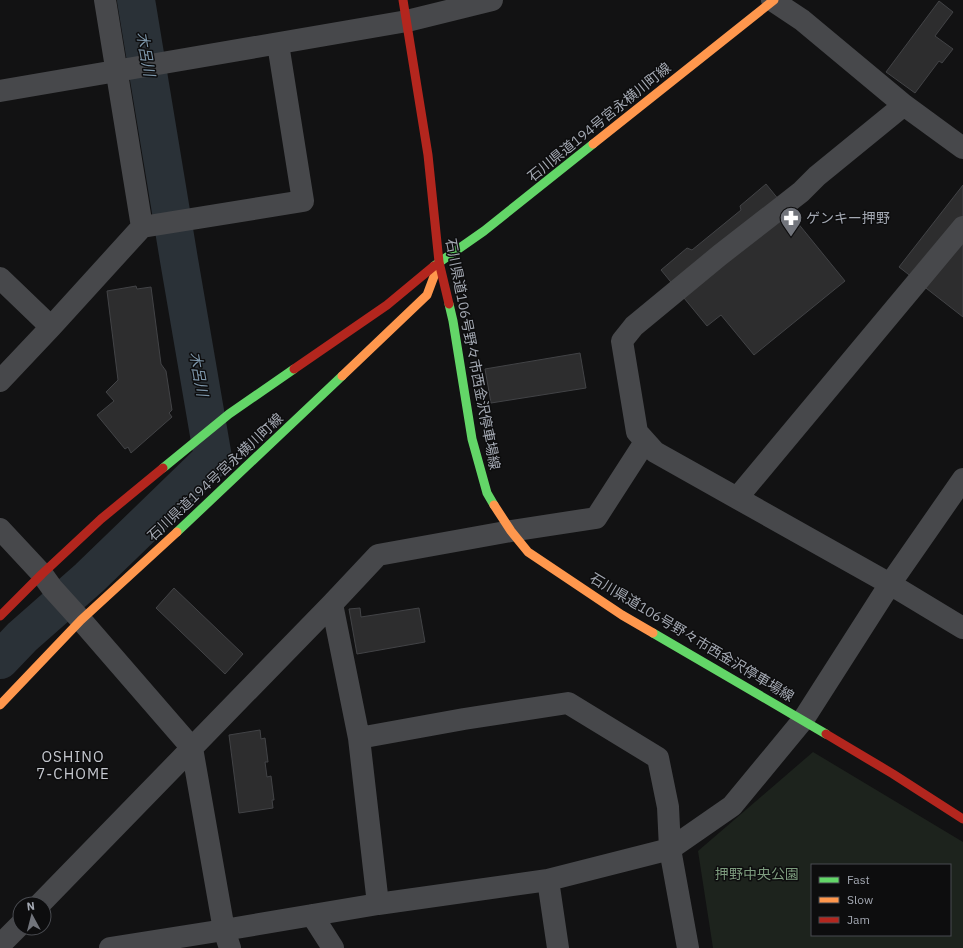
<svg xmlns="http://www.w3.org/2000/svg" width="963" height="948" viewBox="0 0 963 948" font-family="'IBM Plex Sans','Noto Sans JP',sans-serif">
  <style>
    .green { fill: #1d231d; fill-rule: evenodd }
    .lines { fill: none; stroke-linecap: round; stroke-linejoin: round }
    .river { stroke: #2a3137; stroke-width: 38 }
    .building { fill: #2d2d2e; stroke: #424346 }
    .street { stroke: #47484b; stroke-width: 22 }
    .fast { stroke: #63d668; stroke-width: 9 }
    .slow { stroke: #ff974d; stroke-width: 9 }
    .jam { stroke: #b3261e; stroke-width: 9 }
    .labels { text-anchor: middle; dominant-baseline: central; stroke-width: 3; stroke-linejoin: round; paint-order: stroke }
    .street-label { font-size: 14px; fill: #a4a9b3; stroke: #0d0d0e }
    .poi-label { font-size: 14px; fill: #a4a9b3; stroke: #0d0d0e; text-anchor: start }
    .park-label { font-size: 14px; fill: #7d9c7e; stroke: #0d0d0e }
    .water-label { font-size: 15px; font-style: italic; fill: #7e97ab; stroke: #0d0d0e }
    .neighbourhood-label { font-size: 15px; letter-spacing: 1px; fill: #c5c8cf; stroke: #0d0d0e }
  </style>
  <rect width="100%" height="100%" fill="#121213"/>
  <path class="green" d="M 813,752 L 963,842 L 963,948 L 713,948 L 698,851 ZM 812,865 L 950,865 L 950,935 L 812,935 Z"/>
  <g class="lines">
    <path class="river" d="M 0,660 L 22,637 L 89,578 L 213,458 L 179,260 L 136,0"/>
  </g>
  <path class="building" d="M 939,1 L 953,12 L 935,36 L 953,49 L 942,63 L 939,61 L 915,93 L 886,72 Z
    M 766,184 L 845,281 L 754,355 L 721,315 L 707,326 L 661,270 L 687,248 L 692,250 L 703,241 L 741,210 L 740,206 Z
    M 963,185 L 963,317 L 899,267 Z
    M 136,286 L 137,289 L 151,287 L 161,364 L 166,371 L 172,410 L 169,413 L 172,417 L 131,453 L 128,447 L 125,449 L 97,415 L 114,401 L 106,392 L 118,380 L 107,291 Z
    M 580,353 L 586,388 L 491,403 L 485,369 Z
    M 174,588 L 243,654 L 225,674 L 156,608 Z
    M 360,608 L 361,617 L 419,608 L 425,642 L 357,654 L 349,609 Z
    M 260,730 L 261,739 L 265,738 L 268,762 L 265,762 L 267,777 L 271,776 L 274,800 L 272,800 L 273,808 L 239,813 L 229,735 Z"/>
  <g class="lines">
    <path class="street" d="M 772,0 L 802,20 L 904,105 L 963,148
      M 0,91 L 407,21 L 492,0
      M 904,105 L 817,176 L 801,192 L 720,255 L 634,326 L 622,341 L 637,432 L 655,452 L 890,584 L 963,628
      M 142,227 L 303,201 L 278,44
      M 0,278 L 51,327
      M 0,381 L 51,327 L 142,227 L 105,0
      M 737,498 L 963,227
      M 0,529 L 42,574 L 52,588 L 81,620 L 192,748 L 224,930 L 230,948
      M 332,604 L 359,738 L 378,904
      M 359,738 L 464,719 L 568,703 L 658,758 L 668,807 L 670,849 L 688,948
      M 548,880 L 558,948
      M 40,904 L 332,604 L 378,555 L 511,531 L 596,518 L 645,442
      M 312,915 L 333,948
      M 0,945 L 20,925
      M 110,948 L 224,930 L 378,904 L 548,880 L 670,849 L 732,806 L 803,720 L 890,584 L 963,479"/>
    <path class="fast" d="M 434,266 L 484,231 L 593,144
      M 449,304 L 453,321 L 472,439 L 487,493 L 494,505
      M 163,468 L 229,414 L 294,369
      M 177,532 L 342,376
      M 653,633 L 826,734"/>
    <path class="slow" d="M 593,144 L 774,0
      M 342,376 L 427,295 L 439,263
      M 494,505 L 511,531 L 528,552 L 622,615 L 653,633
      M 0,705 L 81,620 L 177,532"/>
    <path class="jam" d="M 403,0 L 428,155 L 439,262 L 449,304
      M 294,369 L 387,305 L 434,266
      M 0,616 L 42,574 L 101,519 L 163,468
      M 826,734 L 893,774 L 963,819"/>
  </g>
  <defs>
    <g id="pharmacy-pin" transform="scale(1.15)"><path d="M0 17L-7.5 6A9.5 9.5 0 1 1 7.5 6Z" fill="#71747b" stroke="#0d0d0e"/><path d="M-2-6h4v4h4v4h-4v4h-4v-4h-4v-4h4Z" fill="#fff"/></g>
  </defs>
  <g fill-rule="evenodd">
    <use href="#pharmacy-pin" x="791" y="218"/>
  </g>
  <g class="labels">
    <g class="street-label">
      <text transform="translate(599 122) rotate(-39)">石川県道194号宮永横川町線</text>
      <text transform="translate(473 354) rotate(79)">石川県道106号野々市西金沢停車場線</text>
      <text transform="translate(215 477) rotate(-43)">石川県道194号宮永横川町線</text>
      <text transform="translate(692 637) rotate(31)">石川県道106号野々市西金沢停車場線</text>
    </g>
    <g class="poi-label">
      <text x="806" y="218">ゲンキー押野</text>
    </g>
    <g class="park-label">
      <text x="757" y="874">押野中央公園</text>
    </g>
    <g class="water-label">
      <text transform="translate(146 54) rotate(80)">木呂川</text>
      <text transform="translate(199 374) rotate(80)">木呂川</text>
    </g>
    <g class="neighbourhood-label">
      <text x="73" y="756">OSHINO<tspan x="73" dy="17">7-CHOME</tspan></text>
    </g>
  </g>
  <rect x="811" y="864" width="140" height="72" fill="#0d0d0e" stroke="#494b50"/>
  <rect x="819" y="877" width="20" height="6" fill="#63d668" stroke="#494b50"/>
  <text x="847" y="884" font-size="12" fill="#a4a9b3">Fast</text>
  <rect x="819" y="897" width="20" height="6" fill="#ff974d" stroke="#494b50"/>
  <text x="847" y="904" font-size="12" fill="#a4a9b3">Slow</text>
  <rect x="819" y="917" width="20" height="6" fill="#b3261e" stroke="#494b50"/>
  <text x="847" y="924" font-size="12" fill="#a4a9b3">Jam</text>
  <g transform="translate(32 916) rotate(353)"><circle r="19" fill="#0d0d0e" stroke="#494b50"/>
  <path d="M0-3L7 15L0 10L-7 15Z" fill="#71747b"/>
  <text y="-6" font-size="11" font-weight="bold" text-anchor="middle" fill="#a4a9b3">N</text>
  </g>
</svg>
